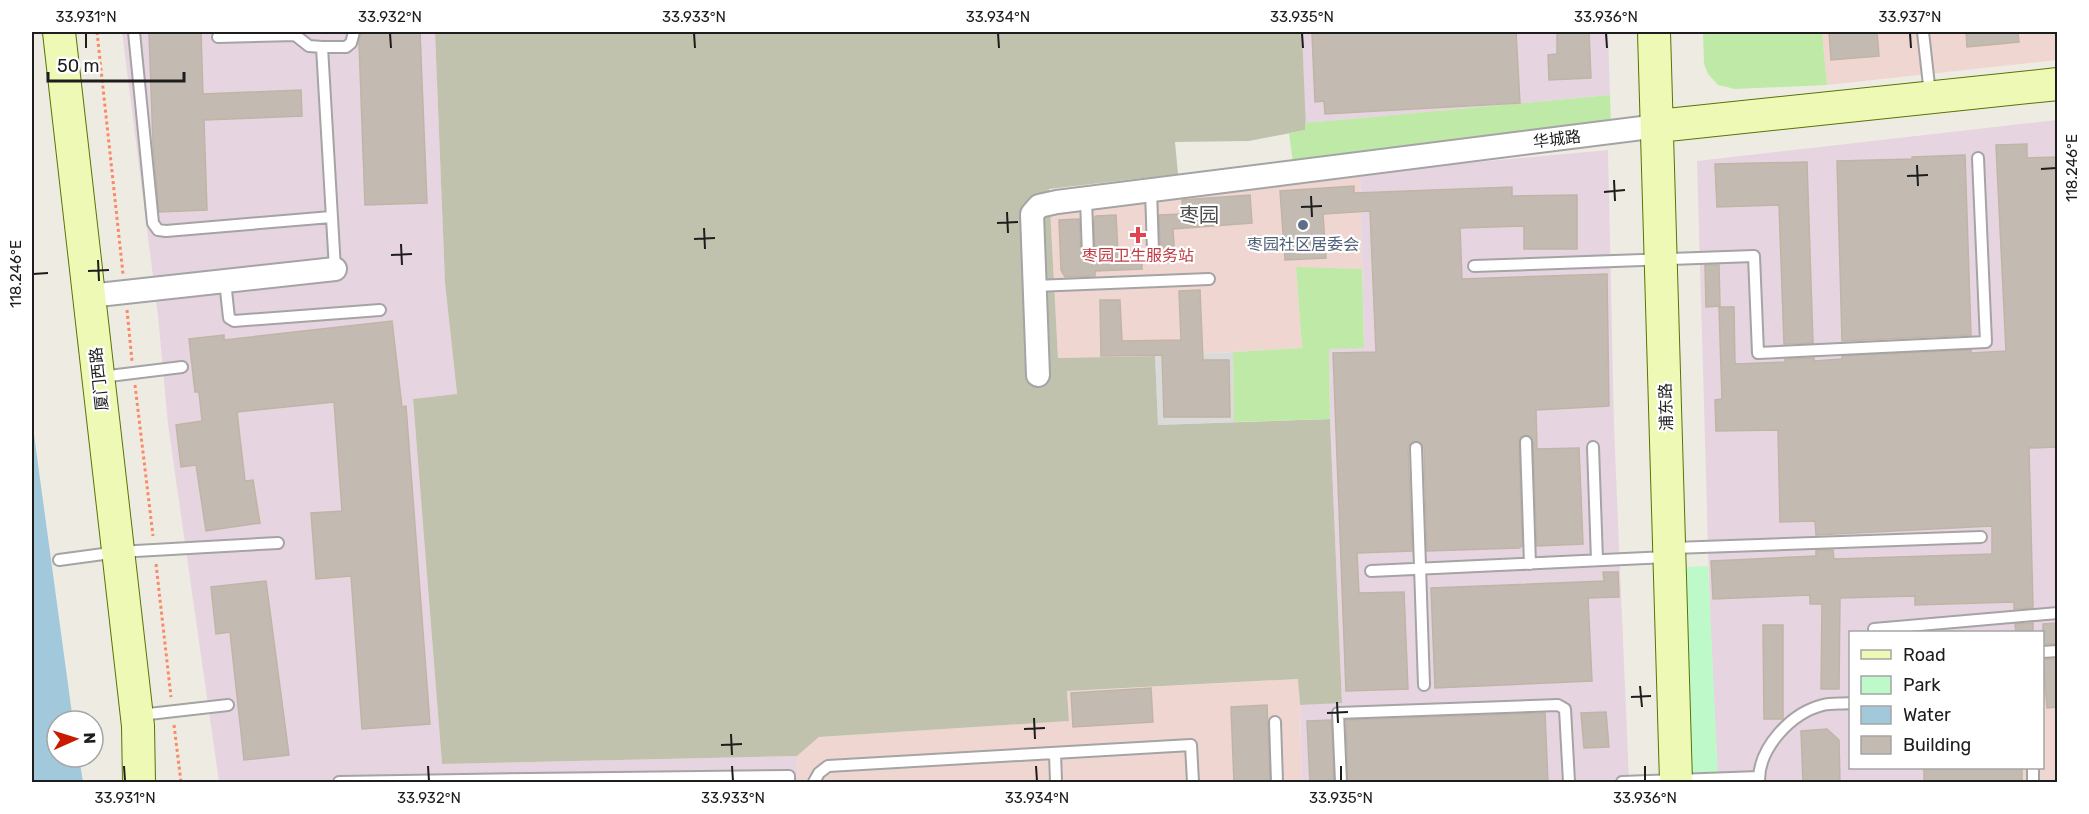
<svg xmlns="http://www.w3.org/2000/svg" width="2089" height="814" viewBox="0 0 2089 814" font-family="Rubik,'Noto Sans SC',sans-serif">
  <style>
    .residential { fill: #dbdada }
    .commercial { fill: #efd6d1 }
    .industrial { fill: #e7d4e1 }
    .construction { fill: #c0c2ae }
    .grass { fill: #bfe9a7 }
    .park { fill: #bef9ca }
    .water { fill: #a2c8dc }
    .building { fill: #c3bbb2; stroke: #c0b4a5; stroke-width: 1.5 }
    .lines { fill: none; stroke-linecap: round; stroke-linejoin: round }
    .lane-casing { stroke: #a4a4a4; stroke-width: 14 }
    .street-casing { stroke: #a4a4a4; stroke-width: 26 }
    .secondary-casing { stroke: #597304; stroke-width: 34 }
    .path { stroke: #fa8967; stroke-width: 3; stroke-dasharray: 3 3; stroke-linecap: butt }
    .lane { stroke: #fff; stroke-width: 10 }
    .street { stroke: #fff; stroke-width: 22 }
    .secondary { stroke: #edf9b5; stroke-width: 32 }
    .ticks { fill: none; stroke: #1d1d1d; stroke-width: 2 }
    .service-dot { fill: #5c6f8a; stroke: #fff; stroke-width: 2 }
    .health-dot { fill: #e0444e; stroke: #fff; stroke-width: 2 }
    .labels { text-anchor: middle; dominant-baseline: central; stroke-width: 4.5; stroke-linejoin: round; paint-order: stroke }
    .street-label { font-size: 16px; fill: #1d1d1d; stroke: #fff }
    .service-label { font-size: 16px; fill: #4e5e75; stroke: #fff }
    .health-label { font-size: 16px; fill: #be3a42; stroke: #fff }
    .quarter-label { font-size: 20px; fill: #505050; stroke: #fff }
    .neatline { fill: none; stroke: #1d1d1d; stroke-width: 2 }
    .ticks-label { font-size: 15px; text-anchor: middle; fill: #1d1d1d }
  </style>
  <rect width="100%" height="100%" fill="#eeece2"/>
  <path class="residential" d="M 1233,352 L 1234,422 L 1158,425 L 1155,356 Z"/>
  <path class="commercial" d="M 1822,32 L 2057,32 L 2057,60 L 1827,85 Z
    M 1360,173 L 1362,269 L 1296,268 L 1302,348 L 1155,356 L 1058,358 L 1050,210 Z
    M 2057,641 L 2057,782 L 2022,782 L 2021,768 L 2042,768 L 2043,642 Z
    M 1299,679 L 1302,782 L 798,782 L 797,756 L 819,737 L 1069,721 L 1067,691 Z"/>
  <path class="industrial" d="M 122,32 L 435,32 L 445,283 L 457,395 L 413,400 L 442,764 L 797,756 L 798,782 L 219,782 L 168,424 L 158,316 Z
    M 1302,32 L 1608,32 L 1610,95 L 1305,123 Z
    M 2057,120 L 2057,641 L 2043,642 L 2042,632 L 1850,632 L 1850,768 L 2021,768 L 2022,782 L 1718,782 L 1710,616 L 1697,161 Z
    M 1608,150 L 1614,426 L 1629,782 L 1302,782 L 1300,705 L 1342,702 L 1330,419 L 1329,349 L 1364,347 L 1360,173 Z"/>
  <path class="construction" d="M 435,32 L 1302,32 L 1306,130 L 1249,141 L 1175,142 L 1178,174 L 1049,189 L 1058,358 L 1155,356 L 1158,425 L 1330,419 L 1342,703 L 1300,705 L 1298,679 L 1067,691 L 1069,721 L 819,737 L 797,756 L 442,764 L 413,399 L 457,394 L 445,283 Z"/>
  <path class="grass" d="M 1703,32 L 1822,32 L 1827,85 L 1735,89 L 1718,85 L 1708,74 L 1704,64 Z
    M 1610,95 L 1611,127 L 1293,163 L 1289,133 L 1305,130 L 1305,123 Z
    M 1296,267 L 1362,269 L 1364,348 L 1329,349 L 1330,419 L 1234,422 L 1233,352 L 1302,348 Z"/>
  <path class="park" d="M 1708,566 L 1718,782 L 1689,782 L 1682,567 Z"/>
  <path class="water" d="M 32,420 L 73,721 L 57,721 L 57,757 L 79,757 L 83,782 L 32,782 Z"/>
  <path class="building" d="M 149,32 L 201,32 L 203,94 L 301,90 L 302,116 L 204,120 L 207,210 L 159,212 L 153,144 Z
    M 361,32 L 420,32 L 427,203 L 365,205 L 359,43 Z
    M 1362,32 L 1516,32 L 1520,103 L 1325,114 L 1324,101 L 1315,102 L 1312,34 Z
    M 1589,32 L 1591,78 L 1549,80 L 1548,55 L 1557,54 L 1557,33 Z
    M 1829,32 L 1877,32 L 1879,56 L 1831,60 Z
    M 1966,32 L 2018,32 L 2019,42 L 1967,47 Z
    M 2027,144 L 2027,158 L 2058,157 L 2058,447 L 2029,448 L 2033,608 L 2014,609 L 2014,602 L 1915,605 L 1915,596 L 1840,598 L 1839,689 L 1821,689 L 1822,604 L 1810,604 L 1810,595 L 1713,599 L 1711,561 L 1816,556 L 1816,550 L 1833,550 L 1834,559 L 1992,554 L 1992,526 L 1816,535 L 1815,521 L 1780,522 L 1778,430 L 1716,431 L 1715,400 L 1722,399 L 1719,307 L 1734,307 L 1735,364 L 1785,362 L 1785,359 L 1814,358 L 1814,361 L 1842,359 L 1842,356 L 1971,350 L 1971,353 L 2006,351 L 1996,145 Z
    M 1965,155 L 1971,335 L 1842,341 L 1837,161 L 1912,159 L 1912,157 Z
    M 1807,162 L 1813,343 L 1784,344 L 1779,205 L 1717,207 L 1715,164 Z
    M 1354,186 L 1354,193 L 1512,187 L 1512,196 L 1577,195 L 1577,249 L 1524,249 L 1524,226 L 1460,228 L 1462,279 L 1607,274 L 1609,406 L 1536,410 L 1537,449 L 1579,448 L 1583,544 L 1537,546 L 1533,442 L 1530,436 L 1525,435 L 1520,438 L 1519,442 L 1522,546 L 1519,548 L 1427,551 L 1424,448 L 1420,442 L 1415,441 L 1410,444 L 1408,448 L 1412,551 L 1357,553 L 1359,593 L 1404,592 L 1408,689 L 1346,691 L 1333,353 L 1376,352 L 1370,211 L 1323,214 L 1326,258 L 1285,260 L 1280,191 Z
    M 1250,195 L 1252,223 L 1173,229 L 1175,262 L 1161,263 L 1159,215 L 1183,214 L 1182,200 Z
    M 1116,215 L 1118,254 L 1142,253 L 1142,269 L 1095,271 L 1095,276 L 1065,277 L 1061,270 L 1059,220 L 1079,219 L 1081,257 L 1084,262 L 1089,263 L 1094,260 L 1095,256 L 1094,218 L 1096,216 Z
    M 1705,265 L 1719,265 L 1720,306 L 1706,307 Z
    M 1200,290 L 1203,360 L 1229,360 L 1230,417 L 1164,417 L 1162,355 L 1101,356 L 1100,300 L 1120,300 L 1122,341 L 1181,340 L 1179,291 Z
    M 392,321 L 402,407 L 406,406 L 430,724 L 362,729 L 351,576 L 316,579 L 311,513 L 342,511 L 334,402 L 237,412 L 245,481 L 253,480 L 260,523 L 206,531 L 196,465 L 181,467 L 176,425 L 202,421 L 199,392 L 195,392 L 189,339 L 224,335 L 224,340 Z
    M 1603,572 L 1618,572 L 1619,597 L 1588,598 L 1592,681 L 1435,688 L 1431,588 L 1604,581 Z
    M 266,581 L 289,755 L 244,760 L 230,632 L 216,634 L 211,587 Z
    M 2033,623 L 2033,633 L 2016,633 L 2015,624 Z
    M 2058,623 L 2058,644 L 2043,644 L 2043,624 Z
    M 1763,625 L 1783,625 L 1783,719 L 1764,719 Z
    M 2043,659 L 2058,659 L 2058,707 L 2047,708 Z
    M 1151,688 L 1153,722 L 1073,727 L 1071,693 Z
    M 1267,705 L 1270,783 L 1234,783 L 1231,707 Z
    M 1606,712 L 1609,747 L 1584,748 L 1581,713 Z
    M 1545,713 L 1548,783 L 1348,783 L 1346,720 Z
    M 1331,720 L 1334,783 L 1310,783 L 1307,721 Z
    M 1827,729 L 1839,740 L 1840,783 L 1803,783 L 1801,731 Z
    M 1924,768 L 2022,768 L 2022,783 L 1924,783 Z"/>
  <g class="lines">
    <g class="lane-casing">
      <path id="lane" d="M 134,32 L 153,223 L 158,230 L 166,231 L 331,217
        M 1923,32 L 1930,94
        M 218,37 L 295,35 L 309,46 L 322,47
        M 1151,190 L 1153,251
        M 1086,198 L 1088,256
        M 1474,266 L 1754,256 L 1758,353 L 1986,342 L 1978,158
        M 335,269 L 322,47 L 346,47 L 351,43 L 354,32
        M 225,281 L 229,318 L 234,321 L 380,310
        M 1035,286 L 1209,279
        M 101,377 L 182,367
        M 1526,442 L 1530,564
        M 1593,447 L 1597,560
        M 1416,448 L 1424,685
        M 1673,548 L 1981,537
        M 59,560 L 118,552 L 278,543
        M 1371,571 L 1667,557
        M 1874,632 L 1874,629 L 2058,613
        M 2042,652 L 2058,651
        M 140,715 L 228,705
        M 1275,722 L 1277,782
        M 1055,753 L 1056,782
        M 2033,768 L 2033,782
        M 339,782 L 530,779
        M 530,782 L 530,779 L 789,776 L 789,782
        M 814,782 L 819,773 L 828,766 L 1191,745 L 1193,782
        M 1341,782 L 1338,713 L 1558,705 L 1565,709 L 1569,782
        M 1622,782 L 1759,777
        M 1759,782 C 1758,748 1791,713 1823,705 C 1831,703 1842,704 1850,703"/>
    </g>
    <g class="street-casing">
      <path id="street" d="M 89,296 L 335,269
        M 1038,375 L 1032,214 L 1039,206 L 1057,202 L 1658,126"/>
    </g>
    <g class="secondary-casing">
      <path id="secondary" d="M 59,32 L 138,726 L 139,782
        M 1654,32 L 1676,782
        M 1658,126 L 2058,84"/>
    </g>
    <path class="path" d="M 97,32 L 123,274
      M 127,310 L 132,361
      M 135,385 L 153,536
      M 156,564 L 171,697
      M 174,725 L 181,782"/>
    <use href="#lane" class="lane"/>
    <use href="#street" class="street"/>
    <use href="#secondary" class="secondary"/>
  </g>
  <path class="ticks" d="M 86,33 L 86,48M 390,33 L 391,48M 694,33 L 695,48M 998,33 L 999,48M 1302,33 L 1303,48M 1606,33 L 1607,48M 1910,33 L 1911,48M 1917,165 L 1918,186M 2041,169 L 2056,168M 1907,176 L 1928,175M 1614,180 L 1615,201M 1604,192 L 1625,190M 1311,196 L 1312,217M 1301,207 L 1322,206M 1007,212 L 1008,233M 997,223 L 1018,222M 704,228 L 705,249M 694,239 L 715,238M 401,244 L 402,265M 391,255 L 412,254M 98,260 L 99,281M 88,271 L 109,270M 33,274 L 48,273M 1640,686 L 1642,707M 1631,697 L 1651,696M 1337,702 L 1338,723M 1327,713 L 1348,712M 1034,718 L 1035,739M 1024,729 L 1045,728M 731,734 L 732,755M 721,745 L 742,744M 124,766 L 125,781M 428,766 L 429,781M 732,766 L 733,781M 1036,766 L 1037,781M 1341,766 L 1341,781M 1645,766 L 1645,781"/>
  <circle class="service-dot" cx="1303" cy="225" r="6"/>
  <path class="health-dot" d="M1135 226h6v6h6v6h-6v6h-6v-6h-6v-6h6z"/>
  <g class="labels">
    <g class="street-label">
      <text transform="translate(1557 139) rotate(-7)">华城路</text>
      <text transform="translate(99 379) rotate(-96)">厦门西路</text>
      <text transform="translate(1666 407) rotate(-92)">浦东路</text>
    </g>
    <g class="service-label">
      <text x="1303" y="244">枣园社区居委会</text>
    </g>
    <g class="health-label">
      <text x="1138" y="255">枣园卫生服务站</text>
    </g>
    <g class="quarter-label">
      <text x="1199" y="215">枣园</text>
    </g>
  </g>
  <rect width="2089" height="814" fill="none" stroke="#ffffff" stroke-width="66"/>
  <rect x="1849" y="631" width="195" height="138" fill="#ffffff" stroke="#a5a5a5" stroke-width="1.5"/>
  <rect x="1861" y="650" width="30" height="9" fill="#edf9b5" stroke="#a5a5a5" stroke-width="1.5"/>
  <text x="1903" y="661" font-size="18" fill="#1d1d1d">Road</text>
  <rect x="1861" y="676" width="30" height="18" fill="#bef9ca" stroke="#a5a5a5" stroke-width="1.5"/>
  <text x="1903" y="691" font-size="18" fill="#1d1d1d">Park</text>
  <rect x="1861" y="706" width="30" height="18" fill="#a2c8dc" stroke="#a5a5a5" stroke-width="1.5"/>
  <text x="1903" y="721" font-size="18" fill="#1d1d1d">Water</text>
  <rect x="1861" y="736" width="30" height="18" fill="#c3bbb2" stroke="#a5a5a5" stroke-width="1.5"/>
  <text x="1903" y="751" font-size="18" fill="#1d1d1d">Building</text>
  <g transform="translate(75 739) rotate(87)"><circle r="28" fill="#ffffff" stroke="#a5a5a5" stroke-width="1.5"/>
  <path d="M0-4.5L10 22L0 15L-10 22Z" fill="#c91a00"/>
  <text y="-9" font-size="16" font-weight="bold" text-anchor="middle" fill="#1d1d1d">N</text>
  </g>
  <path d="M48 72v9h136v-9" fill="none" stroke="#1d1d1d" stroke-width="3"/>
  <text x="57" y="72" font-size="18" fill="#1d1d1d" stroke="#ffffff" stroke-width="4.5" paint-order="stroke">50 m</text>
  <rect x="33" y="33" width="2023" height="748" class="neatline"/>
  <g class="ticks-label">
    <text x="86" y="22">33.931°N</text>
    <text x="390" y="22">33.932°N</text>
    <text x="694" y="22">33.933°N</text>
    <text x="998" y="22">33.934°N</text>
    <text x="1302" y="22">33.935°N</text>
    <text x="1606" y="22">33.936°N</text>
    <text x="1910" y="22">33.937°N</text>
    <text transform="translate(2072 168) rotate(-90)" y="5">118.246°E</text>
    <text transform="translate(16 274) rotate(-90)" y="5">118.246°E</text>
    <text x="125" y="803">33.931°N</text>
    <text x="429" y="803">33.932°N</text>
    <text x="733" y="803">33.933°N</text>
    <text x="1037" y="803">33.934°N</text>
    <text x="1341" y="803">33.935°N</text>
    <text x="1645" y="803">33.936°N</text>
  </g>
</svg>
